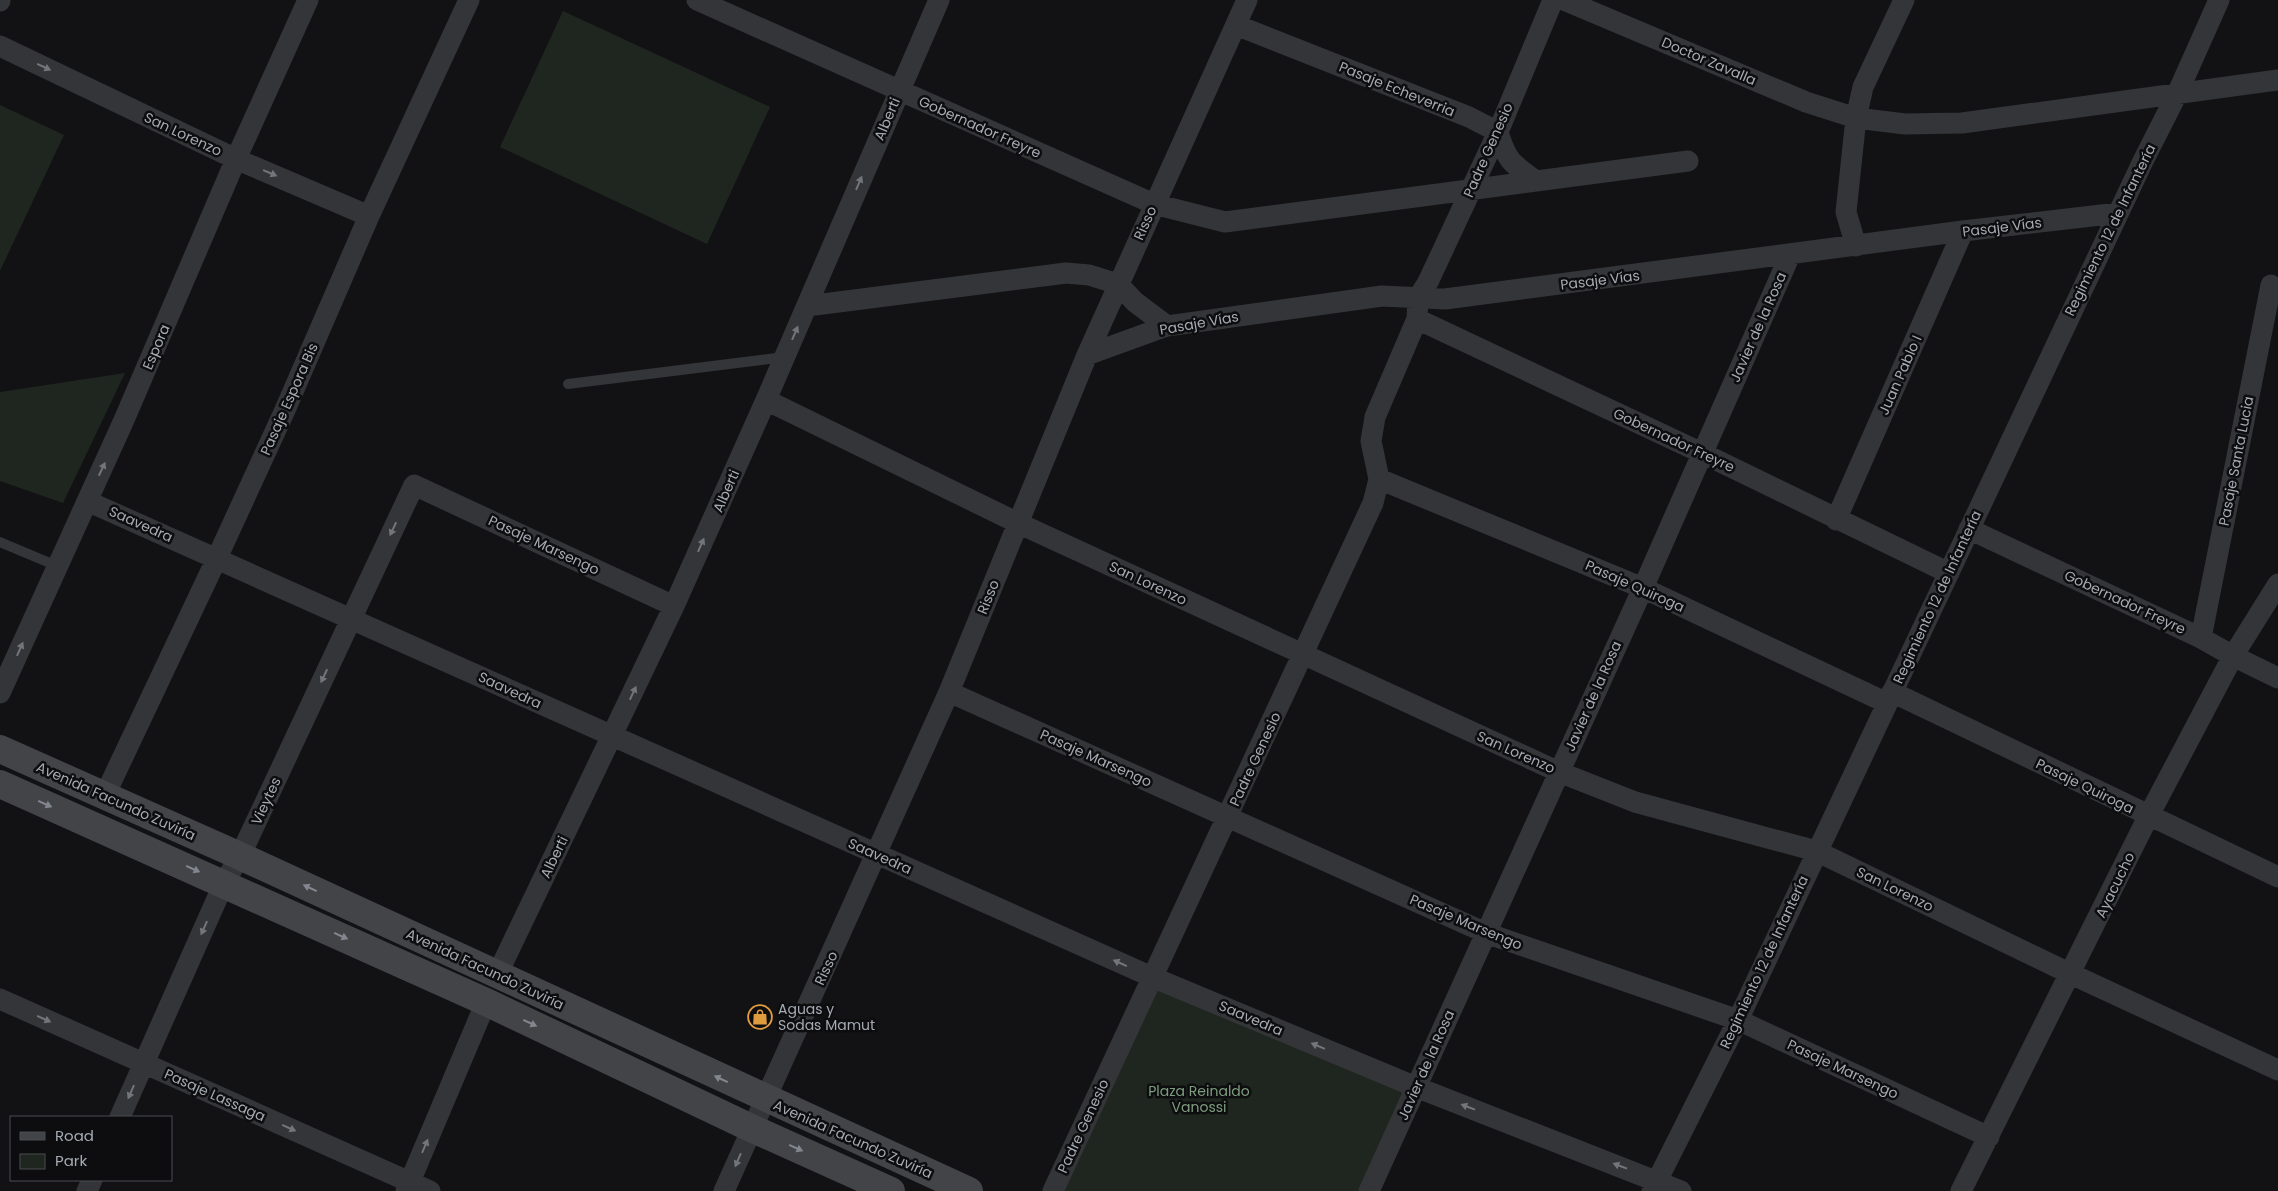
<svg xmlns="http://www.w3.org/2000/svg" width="2278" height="1191" viewBox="0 0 2278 1191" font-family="Poppins,sans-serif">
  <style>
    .green { fill: #1f261f }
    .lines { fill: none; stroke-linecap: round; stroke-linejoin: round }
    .lane { stroke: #343538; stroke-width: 10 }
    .street { stroke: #343538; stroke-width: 21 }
    .secondary { stroke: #424448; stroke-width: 28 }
    .oneway { fill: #72757c }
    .oneway2 { fill: #82868e }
    .labels { text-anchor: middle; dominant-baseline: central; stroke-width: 5; stroke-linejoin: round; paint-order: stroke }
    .street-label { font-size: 14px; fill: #a5aab3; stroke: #0d0d0f }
    .poi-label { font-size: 14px; fill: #a5aab3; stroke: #0d0d0f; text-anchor: start }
    .park-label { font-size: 14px; fill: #7e9c7e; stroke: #0d0d0f }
  </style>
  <rect width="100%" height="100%" fill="#121214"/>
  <path class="green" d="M 563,11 L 770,107 L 707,244 L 500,147 Z
    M 0,105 L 64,135 L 0,271 Z
    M 125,373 L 63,503 L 0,481 L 0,392 Z
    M 1153,980 L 1411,1089 L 1365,1191 L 1056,1191 Z"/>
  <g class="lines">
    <path class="lane" d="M 568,384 L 785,357
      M 0,542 L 57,566"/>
    <path class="street" d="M 697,0 L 1154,204 L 1225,222 L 1688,161
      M 1553,0 L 1498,132 L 1428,282 L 1418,298 L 1417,319 L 1702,453 L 1949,573
      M 1564,0 L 1806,102 L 1856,118 L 1905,124 L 1962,123 L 2278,80
      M 0,1 L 0,0
      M 1236,25 L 1469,117 L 1498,132 C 1507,161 1511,163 1536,181
      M 0,46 L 236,159 L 369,216
      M 1856,246 L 1846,212 L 1856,118 L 1863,87 L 1904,0
      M 807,306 L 1066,273 L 1089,275 L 1118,284 L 1135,302 L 1167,326
      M 1087,355 L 1167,326 L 1382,296 L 1445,299 L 1963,231 L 2118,213
      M 766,400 L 1018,523 L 1559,772 L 1635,802 L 1816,851 L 2071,974 L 2278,1070
      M 1379,479 L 1643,588 L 1887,703
      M 87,501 L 1152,977 L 1416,1087 L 1681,1191
      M 1836,520 L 1963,231
      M 1969,529 L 2201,638 L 2233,656 L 2278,678
      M 2201,638 L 2271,285
      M 949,692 L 1486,933 L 1738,1020 L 1989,1137
      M 1892,692 L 2278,877
      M 0,693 L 124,420 L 236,159 L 308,0
      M 104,797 L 217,558 L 285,410 L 369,216 L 469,0
      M 497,975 L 674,606 L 766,400 L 939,0
      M 0,999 L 430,1191
      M 120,1117 L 224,883 L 240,856 L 414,485 L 674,606
      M 87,1191 L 92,1180
      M 406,1191 L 486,1002
      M 724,1191 L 949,692 L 1087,355 L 1247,0
      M 1053,1191 L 1373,503 L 1379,479 L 1371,441 L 1375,417 L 1417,319
      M 1369,1191 L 1643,588 L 1790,255
      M 1652,1191 L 1738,1020 L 2143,161 L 2178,92 L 2219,0
      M 1961,1191 L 2148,817 L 2233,656 L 2278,584"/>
    <path class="secondary" d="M 0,749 L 240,856 L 969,1191
      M 0,784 L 486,1002 L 751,1128 L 891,1191"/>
  </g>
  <defs><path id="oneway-solid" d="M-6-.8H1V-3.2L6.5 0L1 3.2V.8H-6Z" transform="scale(1.25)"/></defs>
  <g class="oneway">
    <use href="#oneway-solid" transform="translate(44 67) rotate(25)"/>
    <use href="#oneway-solid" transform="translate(270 173) rotate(23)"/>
    <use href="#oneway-solid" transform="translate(859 183) rotate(-67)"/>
    <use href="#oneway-solid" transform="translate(795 333) rotate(-67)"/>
    <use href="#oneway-solid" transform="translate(102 469) rotate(-65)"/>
    <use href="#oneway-solid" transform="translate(393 529) rotate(115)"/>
    <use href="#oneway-solid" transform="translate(701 545) rotate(-66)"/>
    <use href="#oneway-solid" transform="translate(20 649) rotate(-66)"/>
    <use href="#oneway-solid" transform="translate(324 676) rotate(115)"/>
    <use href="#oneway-solid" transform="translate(633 693) rotate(-65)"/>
    <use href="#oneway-solid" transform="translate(204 928) rotate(114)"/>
    <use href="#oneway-solid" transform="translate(1120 963) rotate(-156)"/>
    <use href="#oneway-solid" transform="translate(44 1019) rotate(24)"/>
    <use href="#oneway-solid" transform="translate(1318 1046) rotate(-157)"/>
    <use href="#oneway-solid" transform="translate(131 1092) rotate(114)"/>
    <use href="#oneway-solid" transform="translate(1468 1107) rotate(-159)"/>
    <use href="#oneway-solid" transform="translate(289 1128) rotate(24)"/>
    <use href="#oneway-solid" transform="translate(425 1146) rotate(-67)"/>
    <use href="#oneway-solid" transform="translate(738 1160) rotate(113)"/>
    <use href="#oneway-solid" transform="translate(1620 1166) rotate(-159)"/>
  </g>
  <g class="oneway2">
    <use href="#oneway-solid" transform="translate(45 804) rotate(24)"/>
    <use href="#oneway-solid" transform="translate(193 869) rotate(24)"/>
    <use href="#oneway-solid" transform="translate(310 888) rotate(-155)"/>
    <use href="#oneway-solid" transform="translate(341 936) rotate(24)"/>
    <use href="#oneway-solid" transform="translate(530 1023) rotate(25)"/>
    <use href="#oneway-solid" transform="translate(721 1079) rotate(-155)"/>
    <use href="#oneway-solid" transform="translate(796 1148) rotate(24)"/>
  </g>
  <defs>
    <g id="shop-ring" transform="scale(1.25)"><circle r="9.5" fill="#0d0d0f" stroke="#df9c3f" stroke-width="1.5"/><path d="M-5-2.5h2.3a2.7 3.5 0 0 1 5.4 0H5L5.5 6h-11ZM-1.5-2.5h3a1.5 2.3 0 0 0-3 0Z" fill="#df9c3f"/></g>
  </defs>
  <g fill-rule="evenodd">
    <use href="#shop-ring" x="760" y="1017"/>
  </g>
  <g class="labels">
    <g class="street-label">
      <text transform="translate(1709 61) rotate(23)">Doctor Zavalla</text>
      <text transform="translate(1397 89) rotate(22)">Pasaje Echeverria</text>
      <text transform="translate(887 119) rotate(-67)">Alberti</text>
      <text transform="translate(980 127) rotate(24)">Gobernador Freyre</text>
      <text transform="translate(183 134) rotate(25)">San Lorenzo</text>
      <text transform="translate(1488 150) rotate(-66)">Padre Genesio</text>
      <text transform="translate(1145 223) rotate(-66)">Risso</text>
      <text transform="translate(2002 227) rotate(-7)">Pasaje Vías</text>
      <text transform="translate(2110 230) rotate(-64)">Regimiento 12 de Infantería</text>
      <text transform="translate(1600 280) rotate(-7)">Pasaje Vías</text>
      <text transform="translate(1199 323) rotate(-10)">Pasaje Vías</text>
      <text transform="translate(1758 327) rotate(-66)">Javier de la Rosa</text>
      <text transform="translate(156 347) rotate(-67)">Espora</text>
      <text transform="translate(1900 375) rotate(-66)">Juan Pablo I</text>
      <text transform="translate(289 399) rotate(-66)">Pasaje Espora Bis</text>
      <text transform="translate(1674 440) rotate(25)">Gobernador Freyre</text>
      <text transform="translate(2236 461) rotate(-79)">Pasaje Santa Lucia</text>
      <text transform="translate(726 491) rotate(-66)">Alberti</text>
      <text transform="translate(141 524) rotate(24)">Saavedra</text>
      <text transform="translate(544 545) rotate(25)">Pasaje Marsengo</text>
      <text transform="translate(1148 583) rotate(25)">San Lorenzo</text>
      <text transform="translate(1635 586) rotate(24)">Pasaje Quiroga</text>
      <text transform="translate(988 597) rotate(-68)">Risso</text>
      <text transform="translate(1937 597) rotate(-65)">Regimiento 12 de Infantería</text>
      <text transform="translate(2125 602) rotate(25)">Gobernador Freyre</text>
      <text transform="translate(510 690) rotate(25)">Saavedra</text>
      <text transform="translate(1593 696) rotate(-66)">Javier de la Rosa</text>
      <text transform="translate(1516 752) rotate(24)">San Lorenzo</text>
      <text transform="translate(1096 758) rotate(24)">Pasaje Marsengo</text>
      <text transform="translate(1255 759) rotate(-65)">Padre Genesio</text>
      <text transform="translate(2085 786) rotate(26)">Pasaje Quiroga</text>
      <text transform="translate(116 801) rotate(24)">Avenida Facundo Zuviría</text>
      <text transform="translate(266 801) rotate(-65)">Vieytes</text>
      <text transform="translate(880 856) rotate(24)">Saavedra</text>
      <text transform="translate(554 857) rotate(-64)">Alberti</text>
      <text transform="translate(2115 885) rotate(-64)">Ayacucho</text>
      <text transform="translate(1895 889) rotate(26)">San Lorenzo</text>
      <text transform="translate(1466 922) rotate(23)">Pasaje Marsengo</text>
      <text transform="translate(1764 962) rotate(-65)">Regimiento 12 de Infantería</text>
      <text transform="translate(826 968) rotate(-65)">Risso</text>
      <text transform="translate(485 969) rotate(25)">Avenida Facundo Zuviría</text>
      <text transform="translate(1251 1018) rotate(23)">Saavedra</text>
      <text transform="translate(1426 1065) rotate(-66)">Javier de la Rosa</text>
      <text transform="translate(1843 1069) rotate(25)">Pasaje Marsengo</text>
      <text transform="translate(215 1095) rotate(24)">Pasaje Lassaga</text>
      <text transform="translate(1083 1126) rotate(-65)">Padre Genesio</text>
      <text transform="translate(853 1139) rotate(24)">Avenida Facundo Zuviría</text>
    </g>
    <g class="poi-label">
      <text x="778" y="1009">Aguas y<tspan x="778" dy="16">Sodas Mamut</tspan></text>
    </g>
    <g class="park-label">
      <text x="1199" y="1091">Plaza Reinaldo<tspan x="1199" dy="16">Vanossi</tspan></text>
    </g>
  </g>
  <rect x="10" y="1116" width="162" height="65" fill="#0d0d0f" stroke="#4a4c51"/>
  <rect x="20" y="1132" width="25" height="8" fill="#424448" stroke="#4a4c51"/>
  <text x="55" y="1141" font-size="15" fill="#a5aab3">Road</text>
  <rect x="20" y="1154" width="25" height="15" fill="#1f261f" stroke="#4a4c51"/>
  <text x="55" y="1166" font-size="15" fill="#a5aab3">Park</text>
</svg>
